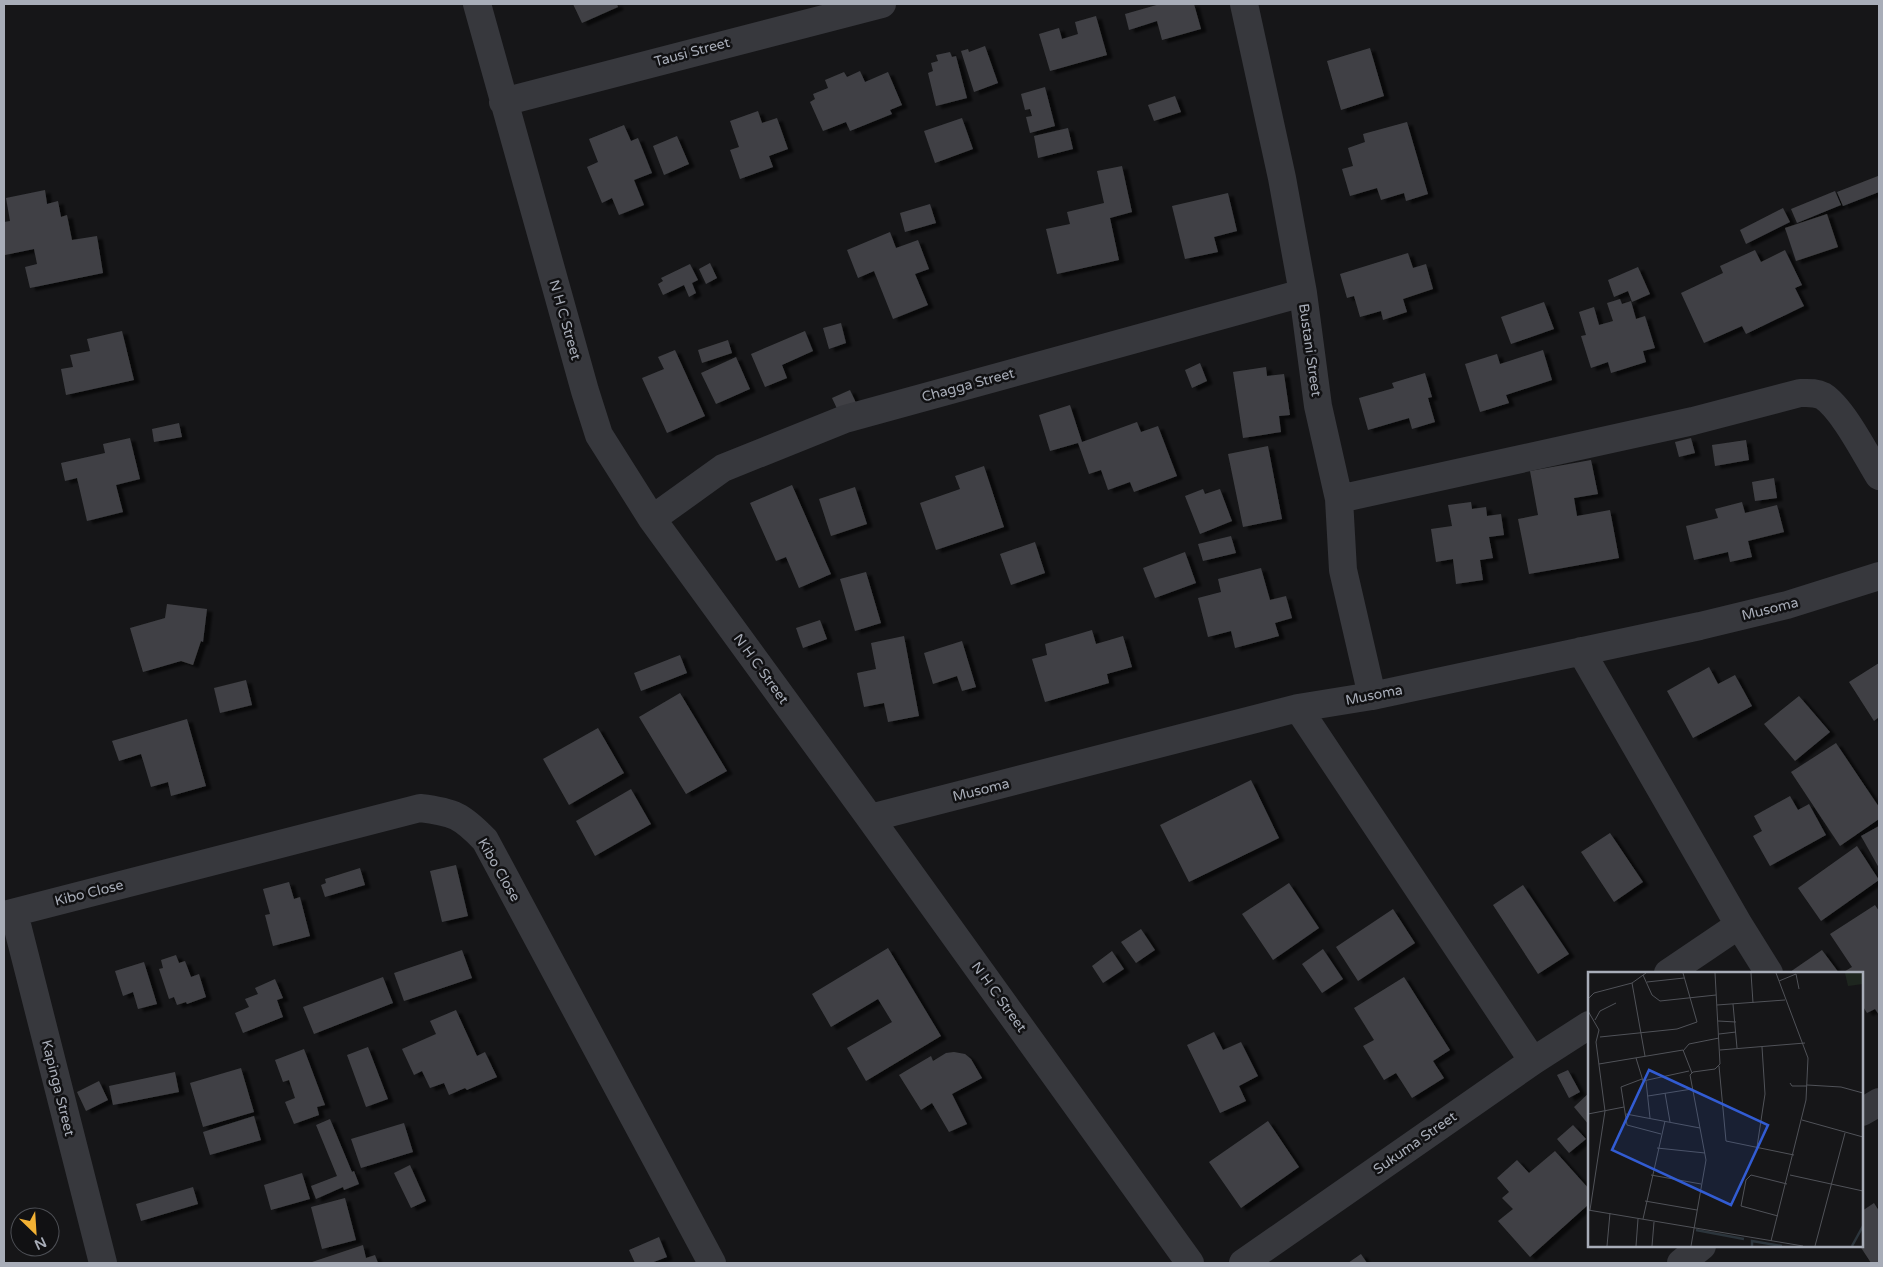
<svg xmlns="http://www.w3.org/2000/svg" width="1883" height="1267" viewBox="0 0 1883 1267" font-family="'Varela Round',sans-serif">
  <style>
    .building { fill: #404145; filter: url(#shadow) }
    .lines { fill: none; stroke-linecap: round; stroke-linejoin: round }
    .minor { stroke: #37383d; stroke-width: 28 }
    .labels { text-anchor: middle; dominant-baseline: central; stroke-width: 5; stroke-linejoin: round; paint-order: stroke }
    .street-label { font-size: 14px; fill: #a8adb8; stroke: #111113 }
    .inset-river { fill: none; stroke: #2c353c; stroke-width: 2.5 }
    .inset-road { fill: none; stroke: #505258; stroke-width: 1 }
    .view { fill: #325cd3; fill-opacity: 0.15; stroke: #325cd3; stroke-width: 2.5 }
    .inset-edge { fill: none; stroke: #a8adb8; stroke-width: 2.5 }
  </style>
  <defs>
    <filter id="shadow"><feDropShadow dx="5.5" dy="3" stdDeviation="1" flood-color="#0009"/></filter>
  </defs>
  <rect width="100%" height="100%" fill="#161618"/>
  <path class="building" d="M 573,4 L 617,4 L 618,7 L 582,23 Z
    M 1160,4 L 1194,4 L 1201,29 L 1162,40 L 1157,21 L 1129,30 L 1125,14 Z
    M 1096,16 L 1107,55 L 1050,71 L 1039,34 L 1059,28 L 1062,39 L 1078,34 L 1075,22 Z
    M 985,46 L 998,83 L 974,92 L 961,51 L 968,49 L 969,52 Z
    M 1370,48 L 1384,96 L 1341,110 L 1327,61 Z
    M 950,52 L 952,57 L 956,56 L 967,98 L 936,106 L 928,73 L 933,71 L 931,63 L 938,61 L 936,55 Z
    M 860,71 L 865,82 L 888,72 L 902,105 L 890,110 L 892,114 L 850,131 L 846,122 L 823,131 L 810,102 L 815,99 L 813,94 L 828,88 L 825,80 L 844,72 L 847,77 Z
    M 1045,87 L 1055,126 L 1030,133 L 1026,117 L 1032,116 L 1030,109 L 1025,110 L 1021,94 Z
    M 1175,96 L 1181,112 L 1154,121 L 1148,105 Z
    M 758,111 L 762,123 L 777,118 L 788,149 L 769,156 L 773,167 L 740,179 L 730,150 L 739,147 L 730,121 Z
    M 962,118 L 973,149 L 935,163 L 924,131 Z
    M 1407,122 L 1428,194 L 1406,201 L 1404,193 L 1381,200 L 1377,188 L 1350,196 L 1342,169 L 1353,166 L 1348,148 L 1365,142 L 1363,134 Z
    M 624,125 L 631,141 L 638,138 L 652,173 L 634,180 L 644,205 L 619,215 L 612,198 L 602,203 L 587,167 L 598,162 L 589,139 Z
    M 1068,128 L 1073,149 L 1038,158 L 1034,136 Z
    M 677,136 L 689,164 L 664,175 L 653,146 Z
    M 1122,166 L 1132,212 L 1110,218 L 1119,260 L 1057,274 L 1046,229 L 1070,224 L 1067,212 L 1104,203 L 1097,171 Z
    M 1878,176 L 1879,192 L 1843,206 L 1837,192 Z
    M 45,190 L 47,204 L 58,201 L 61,217 L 67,215 L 72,240 L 97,236 L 103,273 L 30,288 L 25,267 L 37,264 L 34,249 L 5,255 L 4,222 L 10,221 L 6,198 Z
    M 1835,191 L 1841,205 L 1797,223 L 1791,209 Z
    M 1228,193 L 1237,231 L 1214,237 L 1218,252 L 1185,259 L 1172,206 Z
    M 930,204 L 936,223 L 905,232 L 900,213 Z
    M 1783,208 L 1790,222 L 1746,244 L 1740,230 Z
    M 1827,214 L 1838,247 L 1796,261 L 1785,228 Z
    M 890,232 L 896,248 L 918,240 L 929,269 L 915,274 L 928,305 L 893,319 L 874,271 L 858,278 L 847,250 Z
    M 1755,250 L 1761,262 L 1785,250 L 1802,285 L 1795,288 L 1804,306 L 1746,334 L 1742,326 L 1704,343 L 1681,293 L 1723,273 L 1720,266 Z
    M 1408,253 L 1413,268 L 1426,264 L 1433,289 L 1403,299 L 1407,312 L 1383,320 L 1381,311 L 1360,317 L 1354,296 L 1347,298 L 1340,274 Z
    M 710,263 L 717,278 L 706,284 L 699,269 Z
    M 690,264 L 698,280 L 692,283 L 696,293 L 689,297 L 684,285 L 663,295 L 658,284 L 663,281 L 661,278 Z
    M 1638,267 L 1650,294 L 1632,302 L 1628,291 L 1614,297 L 1608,280 Z
    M 1620,299 L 1622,304 L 1631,301 L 1636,319 L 1645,316 L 1655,348 L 1643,351 L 1646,362 L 1611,373 L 1608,362 L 1591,368 L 1581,336 L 1586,335 L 1579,312 L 1594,307 L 1599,325 L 1613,321 L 1607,303 Z
    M 1544,302 L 1554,329 L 1511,344 L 1501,317 Z
    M 841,323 L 846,343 L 829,349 L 823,328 Z
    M 122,331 L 134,380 L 66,395 L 61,369 L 73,367 L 70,355 L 90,351 L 87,339 Z
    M 805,331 L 813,351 L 782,365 L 787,378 L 765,387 L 751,354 Z
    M 728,340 L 732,353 L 702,363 L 698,350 Z
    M 675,350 L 705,416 L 667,433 L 642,378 L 664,369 L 658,357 Z
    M 1543,350 L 1552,380 L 1506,395 L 1509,403 L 1480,412 L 1465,364 L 1497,354 L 1500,364 Z
    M 736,357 L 750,389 L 716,404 L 701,373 Z
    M 1200,363 L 1207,381 L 1192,388 L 1185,370 Z
    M 1266,367 L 1267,376 L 1284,374 L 1290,415 L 1279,416 L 1281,432 L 1243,438 L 1233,372 Z
    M 1425,373 L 1432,397 L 1428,398 L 1435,422 L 1412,429 L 1409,418 L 1368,430 L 1359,398 L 1394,388 L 1392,383 Z
    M 850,390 L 858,407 L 840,415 L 832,398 Z
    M 1070,405 L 1082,442 L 1137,422 L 1141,432 L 1158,426 L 1177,476 L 1134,492 L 1130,482 L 1108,490 L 1101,470 L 1089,474 L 1078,443 L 1050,451 L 1039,415 Z
    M 179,423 L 182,437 L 154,442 L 152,429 Z
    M 130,438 L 140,479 L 116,485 L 123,512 L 87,521 L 77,478 L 65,481 L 61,463 L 105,453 L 103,444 Z
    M 1691,438 L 1695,453 L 1679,457 L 1675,442 Z
    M 1746,440 L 1749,460 L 1715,466 L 1712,445 Z
    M 1268,446 L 1282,519 L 1243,527 L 1228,454 Z
    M 1591,460 L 1598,494 L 1574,498 L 1577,516 L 1610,510 L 1619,558 L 1529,574 L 1518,519 L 1538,515 L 1530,471 Z
    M 984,466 L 1004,527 L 936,550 L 920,503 L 960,489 L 955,476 Z
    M 1774,478 L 1777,498 L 1755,501 L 1752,482 Z
    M 792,485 L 831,574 L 799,588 L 786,557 L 776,561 L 750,503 Z
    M 855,487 L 867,524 L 831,536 L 819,499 Z
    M 1203,489 L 1205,494 L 1220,489 L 1232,521 L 1200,534 L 1185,496 Z
    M 1471,502 L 1472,509 L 1486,507 L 1487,516 L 1501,514 L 1504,535 L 1489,537 L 1493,558 L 1480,560 L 1483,580 L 1456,584 L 1453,559 L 1436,562 L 1431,529 L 1452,526 L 1448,505 Z
    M 1742,502 L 1745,513 L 1777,505 L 1784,532 L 1748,541 L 1752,557 L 1730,562 L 1728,552 L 1694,560 L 1686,526 L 1718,518 L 1715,509 Z
    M 1231,536 L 1236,553 L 1203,561 L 1198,544 Z
    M 1035,542 L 1045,573 L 1011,585 L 1000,554 Z
    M 1185,552 L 1196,583 L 1155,598 L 1143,568 Z
    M 1261,568 L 1270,600 L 1286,596 L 1292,618 L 1275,623 L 1279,636 L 1235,648 L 1231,631 L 1208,637 L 1198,598 L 1221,592 L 1218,579 Z
    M 866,572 L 881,623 L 855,631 L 840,579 Z
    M 167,604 L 207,609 L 203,642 L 201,641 L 193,665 L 181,661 L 143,672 L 130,628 L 165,618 Z
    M 820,620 L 827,639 L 803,648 L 796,628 Z
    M 1092,630 L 1096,644 L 1123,636 L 1132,667 L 1107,674 L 1109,683 L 1045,702 L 1032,659 L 1047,655 L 1045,644 Z
    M 904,636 L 919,716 L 888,722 L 884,703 L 864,707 L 857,673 L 876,669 L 871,643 Z
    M 962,641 L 976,687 L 962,691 L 957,676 L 933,684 L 924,653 Z
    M 680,655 L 687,673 L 641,691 L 634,673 Z
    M 1879,663 L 1879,717 L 1874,721 L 1849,682 Z
    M 1709,667 L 1718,684 L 1735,675 L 1752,706 L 1693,738 L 1667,691 Z
    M 246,680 L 252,705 L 220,713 L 214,688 Z
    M 680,693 L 727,771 L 686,794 L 639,717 Z
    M 1799,696 L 1830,732 L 1795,761 L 1764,724 Z
    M 187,719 L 206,786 L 171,796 L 168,782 L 151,787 L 141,754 L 119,761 L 112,741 Z
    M 598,728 L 624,773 L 569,805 L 543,759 Z
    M 1836,743 L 1879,807 L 1879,819 L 1840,846 L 1791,772 Z
    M 1251,780 L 1279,838 L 1189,882 L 1160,825 Z
    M 631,789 L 651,824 L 595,856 L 576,821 Z
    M 1790,796 L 1798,810 L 1809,804 L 1826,835 L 1770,866 L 1753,836 L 1762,831 L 1754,816 Z
    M 1879,826 L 1879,868 L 1861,836 Z
    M 1610,833 L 1643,882 L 1614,902 L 1581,852 Z
    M 1857,846 L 1879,880 L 1821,921 L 1798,888 Z
    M 456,865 L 468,916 L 442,922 L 430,871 Z
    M 360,868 L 365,885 L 325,897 L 321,885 L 326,883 L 325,879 Z
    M 289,882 L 294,899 L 300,897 L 310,936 L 273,946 L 265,915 L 270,914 L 263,889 Z
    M 1289,883 L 1319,928 L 1273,960 L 1242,914 Z
    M 1523,885 L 1569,954 L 1538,974 L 1493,905 Z
    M 1875,905 L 1879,911 L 1879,1015 L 1875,1009 L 1867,1013 L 1862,1005 L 1862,973 L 1842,973 L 1852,967 L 1830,934 Z
    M 1393,909 L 1415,943 L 1358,981 L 1336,947 Z
    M 1141,929 L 1155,950 L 1136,963 L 1121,942 Z
    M 888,948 L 941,1036 L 866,1081 L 847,1048 L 892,1022 L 878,999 L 831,1027 L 812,994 Z
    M 1323,949 L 1343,979 L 1322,993 L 1302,964 Z
    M 462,950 L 472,978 L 404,1001 L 394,973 Z
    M 1822,950 L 1839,973 L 1791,973 L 1790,972 Z
    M 1112,951 L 1124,969 L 1103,983 L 1092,966 Z
    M 176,955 L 179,963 L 185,961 L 191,977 L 199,974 L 206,997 L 187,1004 L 186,1002 L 177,1005 L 174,997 L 169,999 L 159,969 L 163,968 L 161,960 Z
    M 144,962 L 157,1004 L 138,1009 L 133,992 L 123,996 L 115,971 Z
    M 383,977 L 393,1003 L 314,1034 L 303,1007 Z
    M 1404,977 L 1450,1050 L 1433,1061 L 1444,1078 L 1412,1098 L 1396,1073 L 1384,1080 L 1363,1046 L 1374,1040 L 1354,1008 Z
    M 275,979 L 283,998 L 277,1000 L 283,1017 L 243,1033 L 235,1013 L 249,1007 L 245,999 L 258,994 L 255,988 Z
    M 456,1010 L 477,1056 L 485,1052 L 497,1077 L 467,1090 L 465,1088 L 449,1095 L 444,1083 L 430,1088 L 422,1071 L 414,1075 L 402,1049 L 436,1034 L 430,1021 Z
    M 1214,1032 L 1223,1050 L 1241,1042 L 1258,1076 L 1239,1086 L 1246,1101 L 1220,1113 L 1187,1045 Z
    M 368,1047 L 388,1099 L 366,1107 L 347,1055 Z
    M 304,1049 L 325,1105 L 317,1107 L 319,1115 L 294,1124 L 285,1102 L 295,1098 L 289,1080 L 283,1082 L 275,1060 Z
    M 954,1052 L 965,1054 L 971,1059 L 982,1078 L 952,1094 L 967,1124 L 949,1132 L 932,1103 L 921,1110 L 899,1075 L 931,1056 L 933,1061 L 946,1053 Z
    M 241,1068 L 254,1112 L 203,1127 L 190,1083 Z
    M 1568,1070 L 1580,1092 L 1569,1098 L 1557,1075 Z
    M 175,1072 L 179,1092 L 113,1105 L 109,1086 Z
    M 99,1081 L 108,1100 L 86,1111 L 77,1092 Z
    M 1589,1093 L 1589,1125 L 1574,1107 Z
    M 254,1116 L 261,1140 L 210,1155 L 203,1132 Z
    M 330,1119 L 352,1172 L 354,1171 L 359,1184 L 344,1190 L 343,1187 L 316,1199 L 311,1186 L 337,1176 L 316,1125 Z
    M 1268,1121 L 1299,1167 L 1241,1208 L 1209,1162 Z
    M 404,1123 L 413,1152 L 361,1168 L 351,1139 Z
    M 1573,1125 L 1586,1139 L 1569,1153 L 1557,1139 Z
    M 1555,1151 L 1589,1189 L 1589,1204 L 1530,1257 L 1498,1221 L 1513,1209 L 1502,1198 L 1509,1192 L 1497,1178 L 1517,1160 L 1529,1173 Z
    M 410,1165 L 426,1201 L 411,1208 L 394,1173 Z
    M 302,1173 L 310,1199 L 271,1210 L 264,1185 Z
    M 193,1187 L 198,1204 L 141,1221 L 136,1204 Z
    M 345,1198 L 356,1240 L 322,1249 L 311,1207 Z
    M 1874,1203 L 1879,1211 L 1879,1263 L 1871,1263 L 1860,1246 L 1862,1246 L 1862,1211 Z
    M 659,1237 L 667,1257 L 651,1263 L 635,1263 L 629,1250 Z
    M 363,1245 L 366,1258 L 375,1255 L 378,1263 L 309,1263 Z
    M 1361,1254 L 1367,1263 L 1348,1263 Z"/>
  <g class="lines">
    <path class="minor" d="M 477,4 L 585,391 L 599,435 L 652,519 L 870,818 L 1190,1263
      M 1244,4 L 1282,178 L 1303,293 L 1318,406 L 1339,499 L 1343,570 L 1372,696
      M 503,102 L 882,4
      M 1339,499 L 1693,421 L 1800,393 C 1808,393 1815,392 1823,396 C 1843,409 1866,455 1879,476
      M 652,519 L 723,468 L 845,419 L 1303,293
      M 1581,651 L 1739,925 L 1769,973
      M 1298,708 L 1533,1061
      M 870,818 L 1298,708 L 1372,696 L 1700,626 L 1787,605 L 1879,576
      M 14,913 L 103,1263
      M 4,915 L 420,808 C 454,812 462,816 485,840 L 712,1263
      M 1668,973 L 1739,925
      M 1862,1112 L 1879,1102
      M 1243,1263 L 1533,1061 L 1589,1025
      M 1681,1263 L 1702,1246"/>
  </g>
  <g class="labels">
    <g class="street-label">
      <text transform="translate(692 52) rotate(-15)">Tausi Street</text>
      <text transform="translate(565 320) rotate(74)">N H C Street</text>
      <text transform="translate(1310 350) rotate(82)">Bustani Street</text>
      <text transform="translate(968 385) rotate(-15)">Chagga Street</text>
      <text transform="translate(1770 609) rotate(-14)">Musoma</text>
      <text transform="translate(761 669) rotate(54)">N H C Street</text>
      <text transform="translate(1374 695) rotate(-11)">Musoma</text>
      <text transform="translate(981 790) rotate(-14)">Musoma</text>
      <text transform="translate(499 870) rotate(60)">Kibo Close</text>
      <text transform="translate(89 893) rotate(-14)">Kibo Close</text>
      <text transform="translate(999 997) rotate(54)">N H C Street</text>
      <text transform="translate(58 1088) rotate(76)">Kapinga Street</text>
      <text transform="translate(1415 1143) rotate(-35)">Sukuma Street</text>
    </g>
  </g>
  <g transform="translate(1588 972)">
    <rect width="275" height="275" fill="#161618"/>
    <path d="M 257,1 L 275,1 L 275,12 L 260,14 Z" fill="#1e261f"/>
    <path class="inset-river" d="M 108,258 L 156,267M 164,274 L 164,269 L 194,274M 264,274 L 275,254"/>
    <path class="inset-road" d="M 163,1 L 165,31M 55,3 L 64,23 L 72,29 L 128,23M 191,9 L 208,2 L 211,17M 59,10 L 96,6M 44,11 L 57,84M 0,27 L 6,21 L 44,11 L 58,1M 145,32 L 149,76M 129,33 L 197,28M 0,39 L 11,58 L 8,70 L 17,139 L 2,238M 7,48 L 12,39 L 28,31M 130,49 L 148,50M 131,62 L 148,60M 12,65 L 89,57 L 109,50 L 95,1M 132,78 L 217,71M 95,79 L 101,72 L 131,66M 48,86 L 55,109 L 101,99M 11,92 L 95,78 L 104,101M 131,94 L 138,169 L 206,183M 54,107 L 33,115 L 39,153 L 73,162M 58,109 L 62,146M 202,111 L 204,114 L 219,114M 219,113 L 253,115 L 275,121M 77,121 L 82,150M 60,124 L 104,117M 0,142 L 36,135M 38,142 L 112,156M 214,148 L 275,165M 169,175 L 177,122 L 174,75M 69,176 L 117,181M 63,203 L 113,212M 202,203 L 275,219M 57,229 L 109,238M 0,238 L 215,274M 190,244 L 153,234 L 158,208 L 163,203 L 199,212M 55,247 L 77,149M 183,269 L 218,128 L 220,86 L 188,1M 19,274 L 22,241M 48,274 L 50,247M 64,274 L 66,250M 103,274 L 118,188 L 102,103 L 105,100 L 127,97 L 132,92 L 127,1M 227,274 L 257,161"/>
    <path class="view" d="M 61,98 L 180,153 L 143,233 L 24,178 Z"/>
    <rect width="275" height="275" class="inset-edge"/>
  </g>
  <rect width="1883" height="1267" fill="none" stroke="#a8adb8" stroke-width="10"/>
  <g transform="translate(35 1232) rotate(155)"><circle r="24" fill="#111113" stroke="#4d4f55"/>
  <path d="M0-4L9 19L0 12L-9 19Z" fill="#f2b134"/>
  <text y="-8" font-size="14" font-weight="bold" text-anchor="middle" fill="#a8adb8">N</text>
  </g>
</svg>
